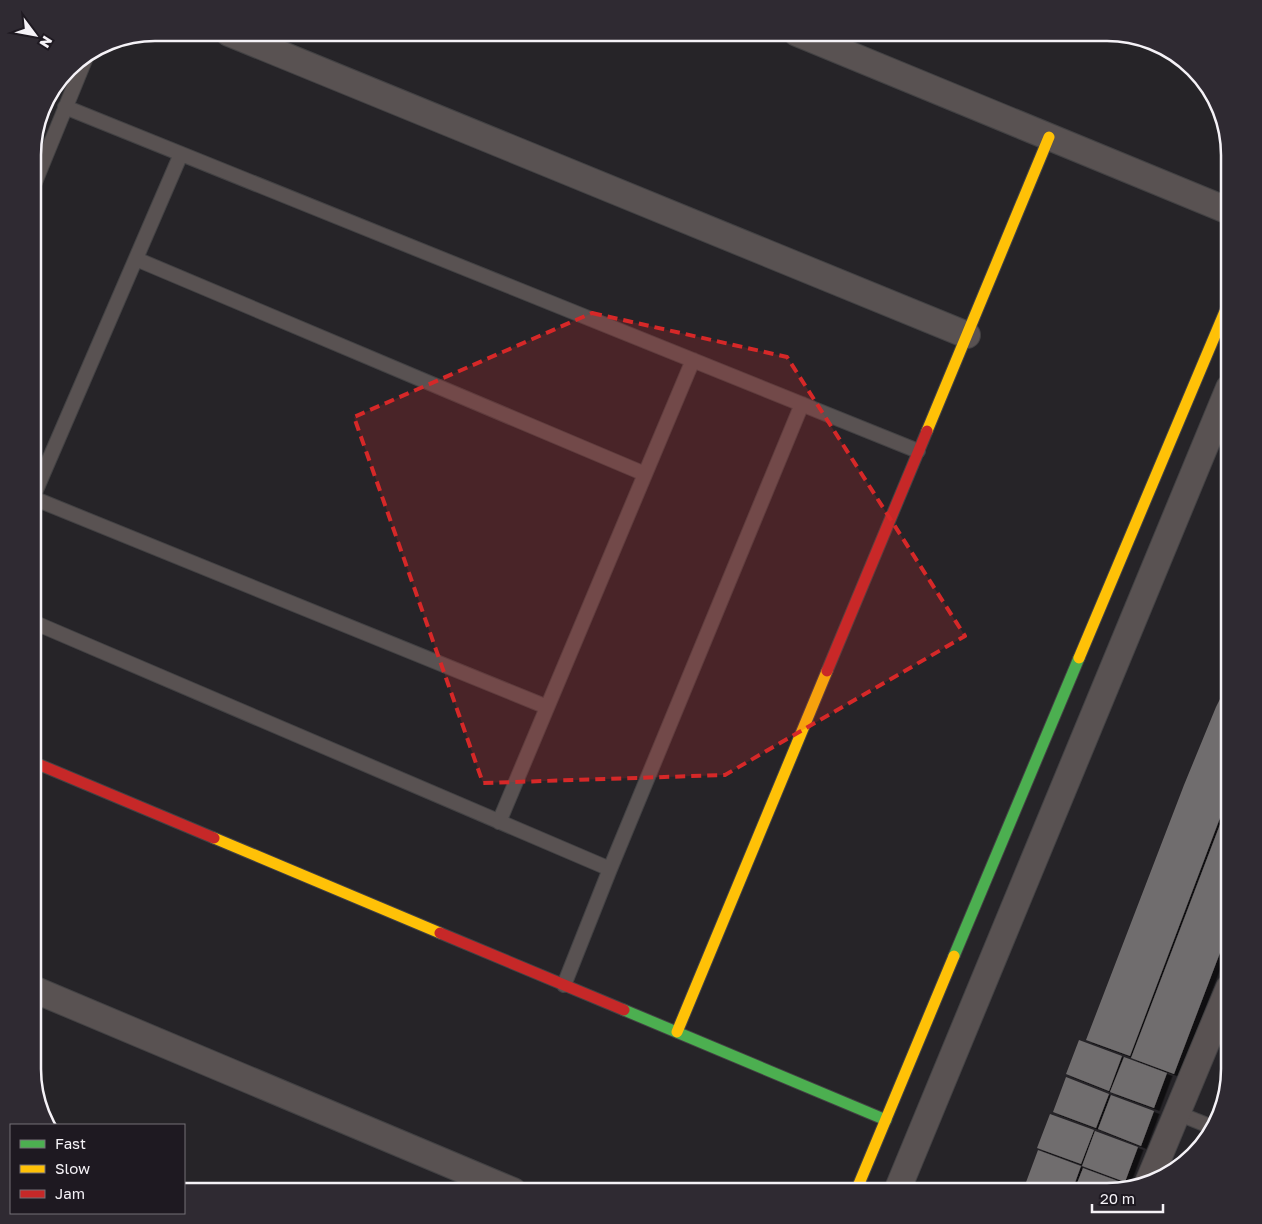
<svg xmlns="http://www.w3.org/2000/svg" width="1262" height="1224" viewBox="0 0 1262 1224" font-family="'Golos Text',sans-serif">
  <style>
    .building { fill: #706d6e; filter: url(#shadow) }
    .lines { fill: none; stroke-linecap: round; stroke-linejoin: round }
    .lane-casing { stroke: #434244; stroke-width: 16 }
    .street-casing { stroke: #434244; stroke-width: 28 }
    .fast-casing { stroke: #434244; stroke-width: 13 }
    .slow-casing { stroke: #434244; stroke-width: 13 }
    .jam-casing { stroke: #434244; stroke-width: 13 }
    .lane { stroke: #595252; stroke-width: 14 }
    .street { stroke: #595252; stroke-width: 26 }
    .fast { stroke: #4caf50; stroke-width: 11 }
    .slow { stroke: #ffc107; stroke-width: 11 }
    .jam { stroke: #c62828; stroke-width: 11 }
    .marked { fill: #d62828; fill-opacity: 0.2; stroke: #d62828; stroke-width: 4; stroke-dasharray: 10 6; stroke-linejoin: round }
    .rim { fill: none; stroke: #f5f2f7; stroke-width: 2.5 }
  </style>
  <defs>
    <filter id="shadow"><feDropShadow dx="5.5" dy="3" stdDeviation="0" flood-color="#0009"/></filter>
  </defs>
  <rect width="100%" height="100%" fill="#262428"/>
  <path class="building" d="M 1229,681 L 1229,794 L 1130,1056 L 1086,1040 L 1184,785 L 1216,707 Z
    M 1229,801 L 1229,929 L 1174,1074 L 1131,1058 Z
    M 1229,1037 L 1229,1066 L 1220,1063 Z
    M 1079,1040 L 1122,1056 L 1109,1091 L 1066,1074 Z
    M 1124,1057 L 1167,1073 L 1154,1108 L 1110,1092 Z
    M 1066,1077 L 1109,1094 L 1096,1128 L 1053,1112 Z
    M 1111,1095 L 1154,1111 L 1141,1146 L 1098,1129 Z
    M 1050,1114 L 1094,1130 L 1081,1164 L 1037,1148 Z
    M 1095,1131 L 1138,1147 L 1125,1182 L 1082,1166 Z
    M 1038,1150 L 1081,1166 L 1072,1191 L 1043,1191 L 1025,1185 Z
    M 1083,1168 L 1126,1184 L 1124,1188 L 1107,1191 L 1074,1191 Z"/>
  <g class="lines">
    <g class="lane-casing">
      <path id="lane" d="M 65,107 L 918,451
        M 33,187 L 87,55
        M 136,259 L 645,474
        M 33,497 L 181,154
        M 33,498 L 547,707
        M 33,622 L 610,869
        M 499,822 L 693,360
        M 564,985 L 610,869 L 802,404
        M 1177,1113 L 1212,1127"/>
    </g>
    <g class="street-casing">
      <path id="street" d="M 229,33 L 967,335
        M 797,33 L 1229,211
        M 33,989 L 513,1191
        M 1148,1183 L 1229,988
        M 897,1191 L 1229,388"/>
    </g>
    <g class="fast-casing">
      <path id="fast" d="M 954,956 L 1079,658
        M 624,1010 L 886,1120"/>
    </g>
    <g class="slow-casing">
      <path id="slow" d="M 927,431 L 1049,137
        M 1079,658 L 1229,302
        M 214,838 L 440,933
        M 677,1032 L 827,671
        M 856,1191 L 954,956"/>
    </g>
    <g class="jam-casing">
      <path id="jam" d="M 827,671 L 927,431
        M 33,762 L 214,838
        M 440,933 L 624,1010"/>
    </g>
    <use href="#lane" class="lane"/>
    <use href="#street" class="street"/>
    <use href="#fast" class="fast"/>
    <use href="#slow" class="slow"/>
    <use href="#jam" class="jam"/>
  </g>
  <path class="marked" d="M 592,313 L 787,357 L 965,636 L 725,775 L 483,783 L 354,417 Z"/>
  <path d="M0 0H1262V1224H0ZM155 41H1107A114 114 0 0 1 1221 155V1069A114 114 0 0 1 1107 1183H155A114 114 0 0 1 41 1069V155A114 114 0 0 1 155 41Z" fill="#2f2a32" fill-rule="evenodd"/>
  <path class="rim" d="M155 41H1107A114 114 0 0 1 1221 155V1069A114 114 0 0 1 1107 1183H155A114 114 0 0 1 41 1069V155A114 114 0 0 1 155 41Z"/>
  <rect x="10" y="1124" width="175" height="90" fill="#1e1921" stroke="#747077"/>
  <rect x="20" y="1140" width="25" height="8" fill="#4caf50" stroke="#747077"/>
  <text x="55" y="1149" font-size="15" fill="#f5f2f7">Fast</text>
  <rect x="20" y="1165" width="25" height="8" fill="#ffc107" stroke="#747077"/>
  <text x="55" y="1174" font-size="15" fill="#f5f2f7">Slow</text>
  <rect x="20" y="1190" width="25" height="8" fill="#c62828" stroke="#747077"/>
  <text x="55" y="1199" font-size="15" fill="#f5f2f7">Jam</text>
  <g transform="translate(35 35) rotate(122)" stroke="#1e1921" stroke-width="4" paint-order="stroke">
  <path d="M0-4L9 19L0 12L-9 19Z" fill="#f5f2f7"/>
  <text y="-8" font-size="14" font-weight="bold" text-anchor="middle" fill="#f5f2f7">N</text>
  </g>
  <path d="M1092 1204v8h71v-8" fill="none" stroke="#f5f2f7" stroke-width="2.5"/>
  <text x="1100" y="1204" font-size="15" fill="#f5f2f7" stroke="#1e1921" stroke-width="4" paint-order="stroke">20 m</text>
</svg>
